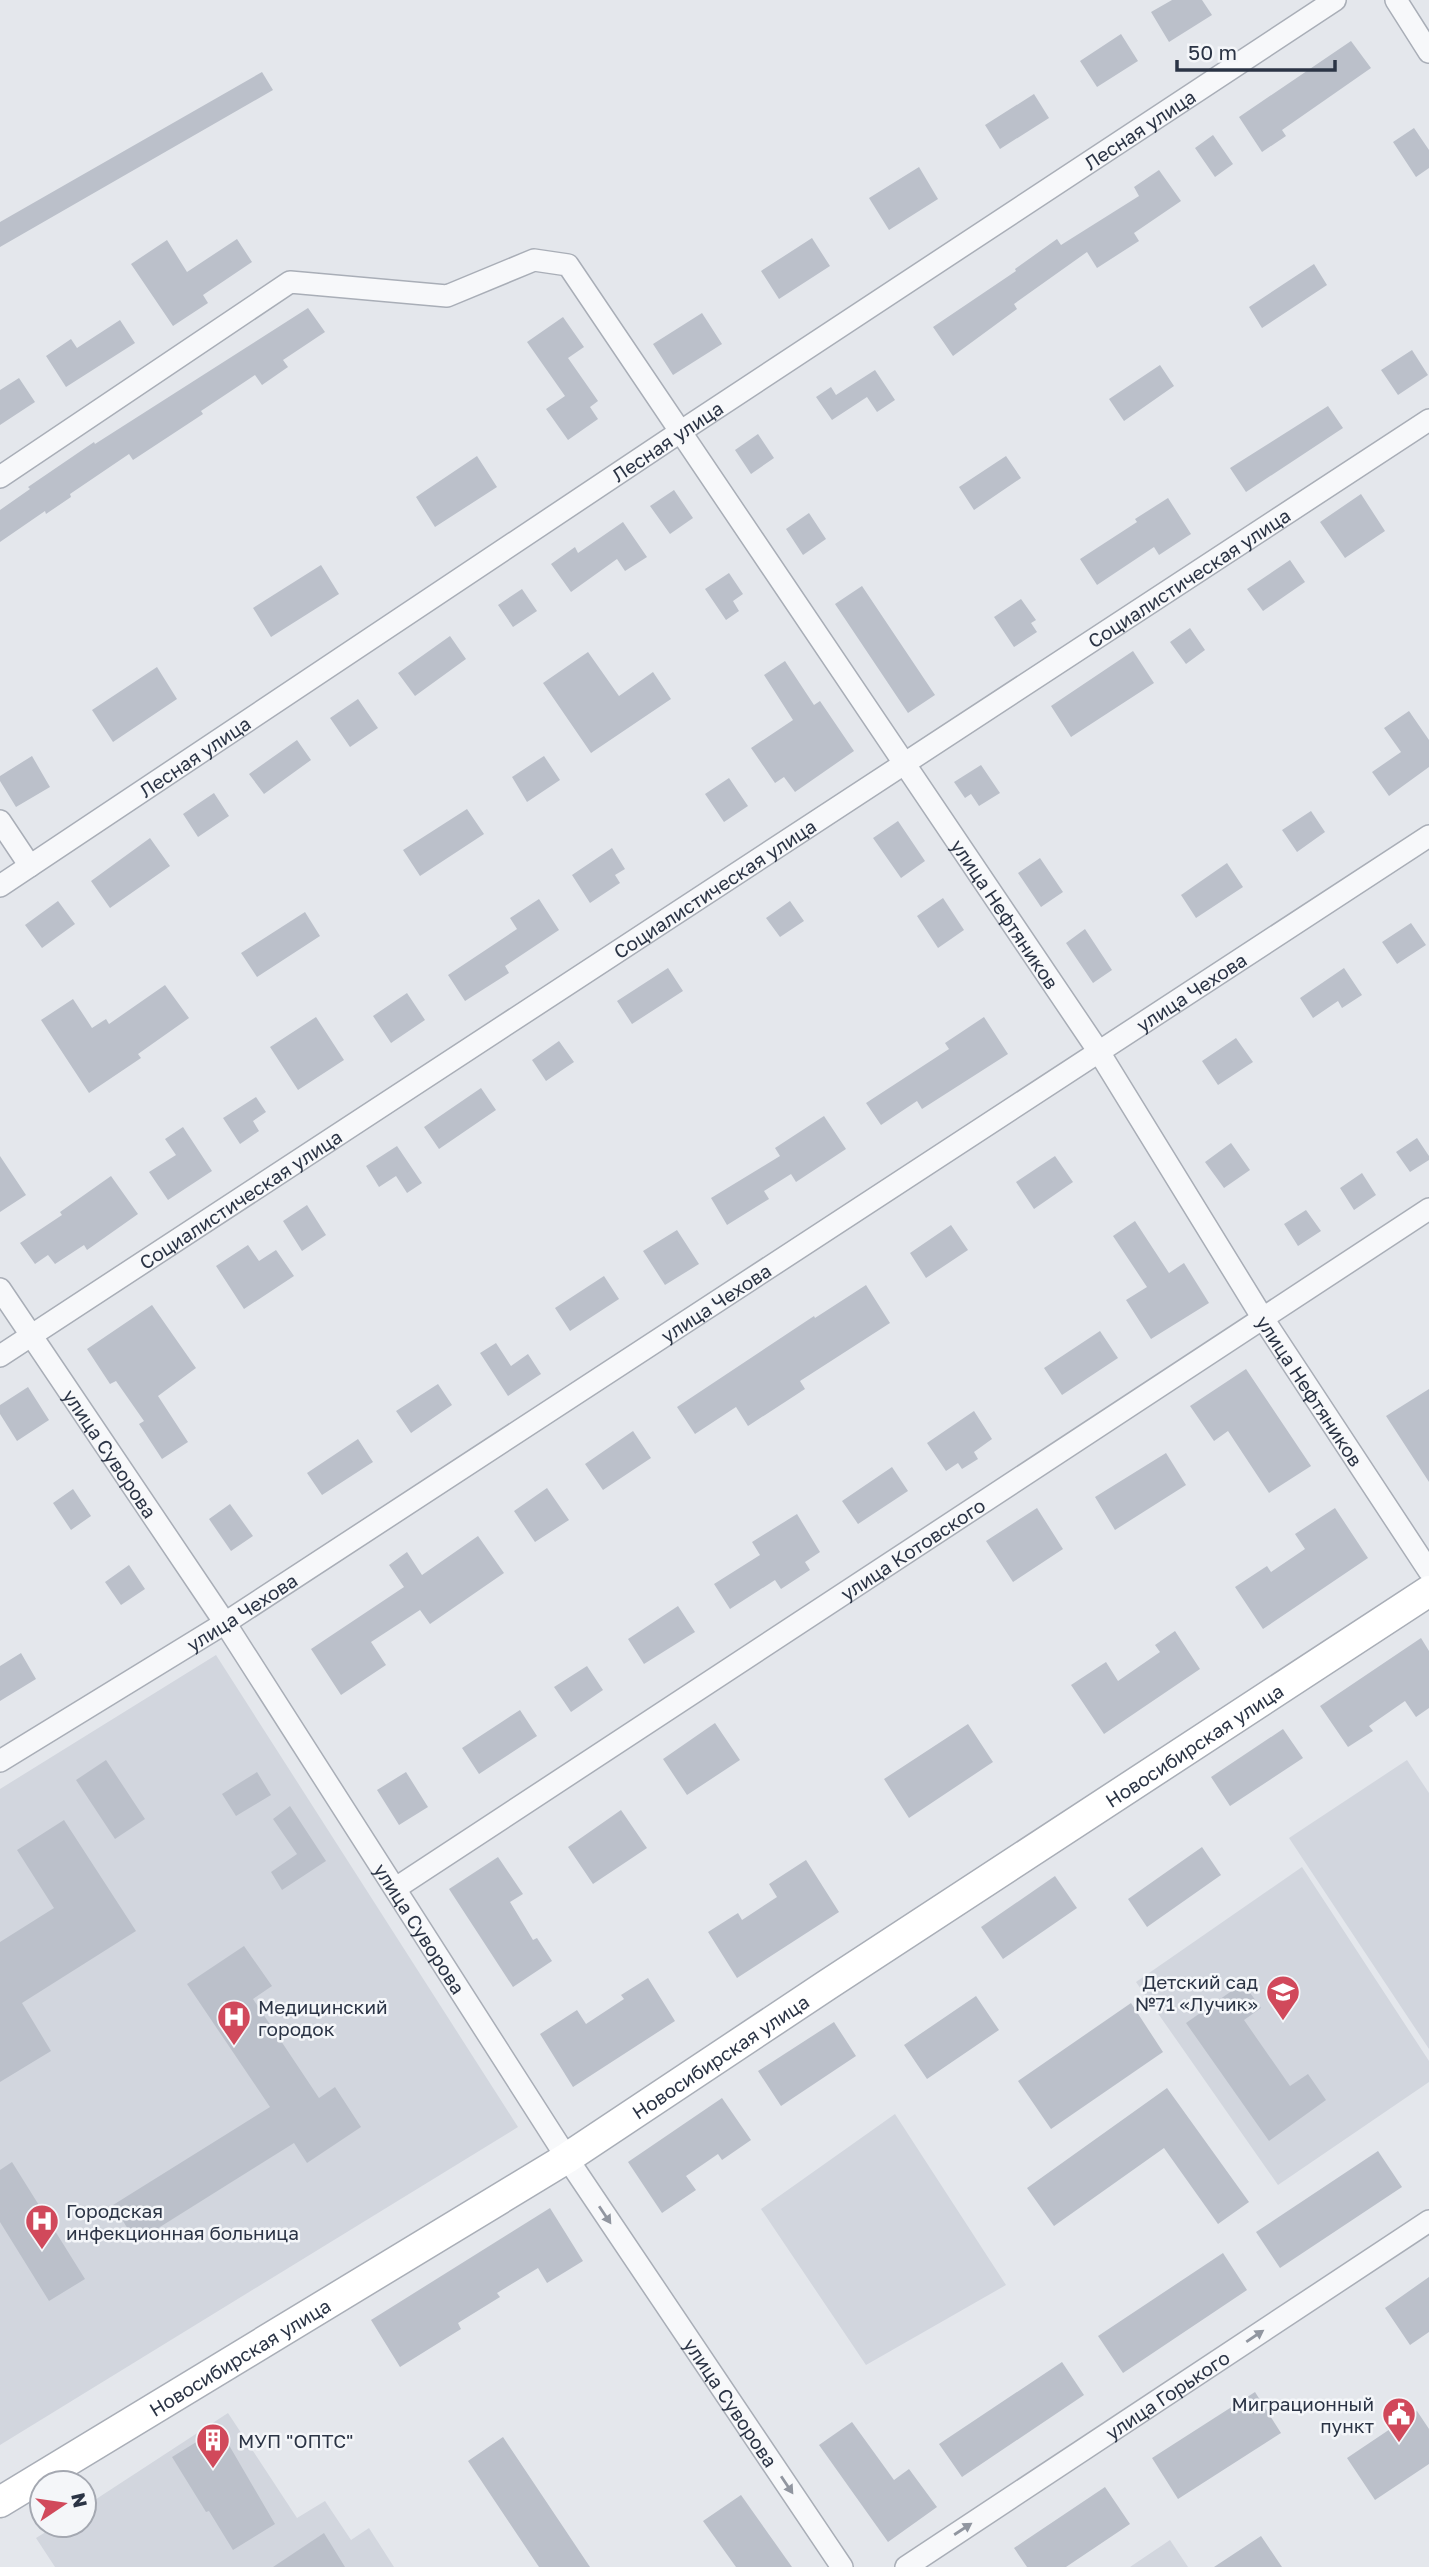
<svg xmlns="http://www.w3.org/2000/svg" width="1429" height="2567" viewBox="0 0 1429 2567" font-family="'Golos Text',sans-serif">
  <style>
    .built { fill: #d2d6de }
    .building { fill: #bbc0ca }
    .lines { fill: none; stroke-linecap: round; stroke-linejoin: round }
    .street-casing { stroke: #a9aeb7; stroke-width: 24 }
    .secondary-casing { stroke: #a9aeb7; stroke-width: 33 }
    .street { stroke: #f7f8fa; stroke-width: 21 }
    .secondary { stroke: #fff; stroke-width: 30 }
    .oneway { fill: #9196a0 }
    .labels { text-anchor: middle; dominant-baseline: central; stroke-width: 5; stroke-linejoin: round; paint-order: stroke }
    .street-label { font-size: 19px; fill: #2b3445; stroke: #f4f6f9 }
    .poi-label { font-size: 19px; fill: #2b3445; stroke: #f4f6f9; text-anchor: start }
  </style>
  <rect width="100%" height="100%" fill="#e4e7ec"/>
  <path class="built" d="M 216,1655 L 518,2127 L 0,2445 L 0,1789 Z
    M 1407,1760 L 1429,1793 L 1429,2049 L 1289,1838 Z
    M 1302,1867 L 1429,2061 L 1429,2082 L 1278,2185 L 1136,1982 Z
    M 895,2114 L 1006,2285 L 866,2365 L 761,2209 Z
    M 228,2413 L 297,2518 L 325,2501 L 351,2540 L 369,2528 L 394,2567 L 55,2567 L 36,2538 L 57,2525 L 84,2525 L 84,2507 Z
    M 1170,2540 L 1188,2567 L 1130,2567 Z"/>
  <path class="building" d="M 1172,0 L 1202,0 L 1212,15 L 1169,42 L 1151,12 Z
    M 1121,34 L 1138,61 L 1097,87 L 1080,61 Z
    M 1351,41 L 1371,68 L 1282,130 L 1286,136 L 1262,152 L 1239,117 Z
    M 262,72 L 273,90 L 0,247 L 0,222 Z
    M 1034,94 L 1049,118 L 1000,149 L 985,125 Z
    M 1414,128 L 1429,150 L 1429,168 L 1416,177 L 1393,142 Z
    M 1213,135 L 1233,164 L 1215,177 L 1195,148 Z
    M 919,167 L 938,199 L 889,230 L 869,198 Z
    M 1159,170 L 1181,201 L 1134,233 L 1139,241 L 1097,268 L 1087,252 L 1014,304 L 1017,309 L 953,356 L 933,327 L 1016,271 L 1015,269 L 1057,239 L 1061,245 L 1139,196 L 1134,187 Z
    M 812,238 L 830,266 L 779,299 L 761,271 Z
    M 237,239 L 252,262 L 203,295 L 208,303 L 173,326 L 131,264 L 167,240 L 187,272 Z
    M 1314,264 L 1327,285 L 1262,328 L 1249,307 Z
    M 308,308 L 325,332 L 283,360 L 288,367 L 262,385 L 255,375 L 201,411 L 203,414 L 133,460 L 129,454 L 70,494 L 71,497 L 46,514 L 45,511 L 0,542 L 0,510 L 30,489 L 28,487 L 94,442 L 95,444 Z
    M 702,313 L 722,344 L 673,375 L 653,344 Z
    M 563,317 L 584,347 L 568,358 L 598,401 L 590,407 L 598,419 L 568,440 L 546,409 L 565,396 L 527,342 Z
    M 120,320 L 135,343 L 66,387 L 46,356 L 71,339 L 77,348 Z
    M 1412,350 L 1428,375 L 1398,395 L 1381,370 Z
    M 1160,365 L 1174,386 L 1124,421 L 1109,399 Z
    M 875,370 L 895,400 L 877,412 L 867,397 L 832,420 L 816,397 L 831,387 L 836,395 Z
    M 19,378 L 35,402 L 0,425 L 0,390 Z
    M 1328,406 L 1343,428 L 1246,492 L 1230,468 Z
    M 758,434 L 774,458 L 751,474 L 735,450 Z
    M 477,456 L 497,487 L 435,527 L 416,497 Z
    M 1006,456 L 1021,478 L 974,510 L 959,487 Z
    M 674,490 L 693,518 L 670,534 L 650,506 Z
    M 1361,494 L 1385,531 L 1345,558 L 1320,522 Z
    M 1168,498 L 1191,534 L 1159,555 L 1154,547 L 1097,585 L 1080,559 L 1137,522 L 1135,519 Z
    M 809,513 L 826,539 L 803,555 L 786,529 Z
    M 623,522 L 647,557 L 625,571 L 617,559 L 571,592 L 551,564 L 575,547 L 578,553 Z
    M 1290,560 L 1305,582 L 1263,611 L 1247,589 Z
    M 321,565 L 339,594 L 271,637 L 253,608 Z
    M 729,573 L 743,594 L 733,601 L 739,611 L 726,620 L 705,589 Z
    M 862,586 L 935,695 L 908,713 L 835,604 Z
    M 522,589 L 537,611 L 513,627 L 498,605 Z
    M 1021,599 L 1036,620 L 1031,623 L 1037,632 L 1014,647 L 994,617 Z
    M 1190,628 L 1205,650 L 1186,664 L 1170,642 Z
    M 450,636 L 466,659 L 415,696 L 398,673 Z
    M 1133,651 L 1154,683 L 1071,737 L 1051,706 Z
    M 588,652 L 619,696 L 653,672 L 671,699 L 591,753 L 543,683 Z
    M 785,661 L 814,705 L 820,701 L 854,751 L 795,792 L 784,777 L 775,783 L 751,748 L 793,720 L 764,675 Z
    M 157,667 L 177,699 L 113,742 L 92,710 Z
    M 358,699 L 378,728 L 350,747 L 330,718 Z
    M 1409,711 L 1429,740 L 1429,767 L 1389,796 L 1372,772 L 1401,752 L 1384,728 Z
    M 297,740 L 311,760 L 264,794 L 249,774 Z
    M 32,756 L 50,787 L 16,807 L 0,781 L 0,776 Z
    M 544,756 L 560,780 L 527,802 L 512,777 Z
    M 981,765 L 1000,793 L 979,806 L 971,794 L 965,798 L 954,782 Z
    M 729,778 L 748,806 L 724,822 L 705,794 Z
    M 214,793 L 229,816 L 198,837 L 183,814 Z
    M 467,809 L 484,834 L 420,876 L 403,850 Z
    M 1311,811 L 1325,832 L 1297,852 L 1282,830 Z
    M 898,821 L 925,861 L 901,878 L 873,838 Z
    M 150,838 L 170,866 L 110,908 L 91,881 Z
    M 612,848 L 625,869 L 615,875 L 620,883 L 590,903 L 572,875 Z
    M 1040,858 L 1063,892 L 1041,907 L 1018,873 Z
    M 1227,863 L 1243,887 L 1196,918 L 1181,895 Z
    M 943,898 L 964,930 L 938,948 L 917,916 Z
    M 539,899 L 559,930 L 505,966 L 509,973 L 465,1001 L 448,975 L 517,929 L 510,918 Z
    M 58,901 L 75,924 L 42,948 L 25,925 Z
    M 790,901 L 804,921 L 780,937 L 766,918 Z
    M 305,912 L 320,936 L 257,977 L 241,953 Z
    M 1411,923 L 1426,945 L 1397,964 L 1382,942 Z
    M 1085,929 L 1112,970 L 1093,983 L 1066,943 Z
    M 668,968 L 683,991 L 632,1024 L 617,1001 Z
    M 1344,968 L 1362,995 L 1342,1008 L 1338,1001 L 1313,1018 L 1300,998 Z
    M 165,985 L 189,1018 L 138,1054 L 141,1058 L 89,1093 L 41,1020 L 73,999 L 92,1028 L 106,1019 L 109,1024 Z
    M 407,993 L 425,1020 L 391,1043 L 373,1016 Z
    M 316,1017 L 344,1060 L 298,1090 L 270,1047 Z
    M 984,1017 L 1008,1054 L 922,1109 L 917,1101 L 881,1125 L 866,1103 L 949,1049 L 945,1043 Z
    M 1236,1038 L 1253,1062 L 1218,1085 L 1202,1061 Z
    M 559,1041 L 574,1062 L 546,1081 L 532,1060 Z
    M 481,1088 L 496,1110 L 439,1149 L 424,1127 Z
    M 256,1097 L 266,1112 L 253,1121 L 259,1131 L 240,1144 L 223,1118 Z
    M 824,1116 L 846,1149 L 796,1182 L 791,1174 L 764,1191 L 769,1199 L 727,1225 L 711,1198 L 780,1156 L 775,1148 Z
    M 183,1127 L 212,1171 L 168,1200 L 149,1172 L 176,1155 L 165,1139 Z
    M 1417,1138 L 1429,1156 L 1429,1160 L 1410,1172 L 1396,1152 Z
    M 1231,1143 L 1250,1170 L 1224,1188 L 1205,1162 Z
    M 397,1146 L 422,1183 L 407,1193 L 396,1176 L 379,1187 L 366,1166 Z
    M 0,1156 L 26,1195 L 0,1212 Z
    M 1055,1156 L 1073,1182 L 1034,1209 L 1016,1182 Z
    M 1362,1173 L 1376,1195 L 1354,1210 L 1340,1188 Z
    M 111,1176 L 138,1214 L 87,1250 L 84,1245 L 55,1264 L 48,1255 L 35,1264 L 20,1243 L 62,1215 L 60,1212 Z
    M 307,1205 L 326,1235 L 302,1251 L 283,1221 Z
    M 1306,1210 L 1321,1231 L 1298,1246 L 1284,1224 Z
    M 1135,1221 L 1169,1273 L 1184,1263 L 1209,1303 L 1151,1339 L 1126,1300 L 1147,1287 L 1113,1236 Z
    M 951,1225 L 968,1250 L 926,1278 L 910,1253 Z
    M 677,1230 L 699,1264 L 665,1285 L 643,1251 Z
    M 248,1245 L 259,1261 L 276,1250 L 294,1276 L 244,1309 L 216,1266 Z
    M 604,1276 L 619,1299 L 570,1331 L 555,1308 Z
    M 866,1285 L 890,1323 L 800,1381 L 805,1389 L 748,1426 L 736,1407 L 695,1434 L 677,1407 L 814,1316 L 815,1318 Z
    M 152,1305 L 196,1368 L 158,1396 L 188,1442 L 162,1459 L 139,1424 L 144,1421 L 116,1381 L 110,1384 L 87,1349 Z
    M 1100,1331 L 1118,1358 L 1062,1395 L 1044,1368 Z
    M 496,1343 L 511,1366 L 528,1354 L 541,1374 L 508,1396 L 480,1353 Z
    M 1246,1369 L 1311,1466 L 1269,1493 L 1228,1431 L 1214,1441 L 1190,1406 Z
    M 438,1384 L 452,1405 L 411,1433 L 396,1411 Z
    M 28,1387 L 49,1420 L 17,1441 L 0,1414 L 0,1405 Z
    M 1429,1389 L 1429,1482 L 1386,1416 Z
    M 974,1411 L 992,1439 L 974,1452 L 978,1459 L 962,1469 L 958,1463 L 946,1471 L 927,1443 Z
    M 633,1431 L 651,1458 L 603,1490 L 585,1464 Z
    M 358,1439 L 373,1462 L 322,1495 L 307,1473 Z
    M 1166,1453 L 1186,1485 L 1115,1530 L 1095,1497 Z
    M 892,1467 L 908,1491 L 858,1524 L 842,1501 Z
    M 547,1488 L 569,1520 L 535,1542 L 514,1511 Z
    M 73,1489 L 91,1516 L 71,1530 L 53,1503 Z
    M 230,1504 L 253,1536 L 231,1551 L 209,1519 Z
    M 1037,1508 L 1063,1549 L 1013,1582 L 986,1541 Z
    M 1335,1508 L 1368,1558 L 1263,1629 L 1235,1587 L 1267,1566 L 1271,1572 L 1305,1549 L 1295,1534 Z
    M 797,1514 L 820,1552 L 805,1562 L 810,1570 L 781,1589 L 775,1580 L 730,1609 L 714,1584 L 760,1555 L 752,1542 Z
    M 478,1536 L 504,1573 L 430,1624 L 420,1610 L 371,1642 L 386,1665 L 341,1695 L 311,1649 L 404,1587 L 389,1565 L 407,1552 L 422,1575 Z
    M 129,1565 L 145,1589 L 121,1605 L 105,1582 Z
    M 678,1606 L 695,1632 L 644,1664 L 628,1639 Z
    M 1175,1631 L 1200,1669 L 1104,1734 L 1071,1685 L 1106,1662 L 1118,1681 L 1160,1652 L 1155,1645 Z
    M 1421,1638 L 1429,1651 L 1429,1708 L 1416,1717 L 1405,1701 L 1369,1726 L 1373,1731 L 1348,1747 L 1320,1706 Z
    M 21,1653 L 36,1679 L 0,1701 L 0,1666 Z
    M 587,1666 L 603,1690 L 571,1712 L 554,1687 Z
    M 520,1710 L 537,1736 L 479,1774 L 462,1748 Z
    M 715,1723 L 740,1760 L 687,1795 L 663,1759 Z
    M 968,1724 L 993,1762 L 909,1818 L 884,1779 Z
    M 1283,1729 L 1303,1758 L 1230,1806 L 1211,1777 Z
    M 106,1760 L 145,1819 L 115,1839 L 76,1780 Z
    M 257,1772 L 271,1795 L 236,1816 L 222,1794 Z
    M 406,1772 L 428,1807 L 399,1825 L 377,1790 Z
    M 290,1806 L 326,1861 L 282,1890 L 271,1872 L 297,1854 L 273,1819 Z
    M 621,1810 L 647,1848 L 593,1884 L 568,1847 Z
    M 64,1820 L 136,1931 L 22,2003 L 51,2051 L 0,2082 L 0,1942 L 54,1908 L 17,1850 Z
    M 1202,1847 L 1221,1875 L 1147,1927 L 1128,1899 Z
    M 498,1857 L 523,1894 L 510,1902 L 533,1940 L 537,1938 L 552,1961 L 513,1987 L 449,1889 Z
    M 806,1860 L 839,1912 L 737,1978 L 708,1932 L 738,1913 L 742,1920 L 777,1897 L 769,1884 Z
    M 1055,1876 L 1077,1908 L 1003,1959 L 981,1927 Z
    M 244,1946 L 272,1986 L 253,1999 L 319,2098 L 335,2087 L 361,2127 L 307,2163 L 294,2143 L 136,2242 L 113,2205 L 270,2107 L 187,1984 Z
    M 648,1978 L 675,2021 L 573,2087 L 540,2034 L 577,2010 L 586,2024 L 624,1999 L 621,1995 Z
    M 1243,1983 L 1261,2008 L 1244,2020 L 1290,2086 L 1308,2074 L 1326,2100 L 1269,2141 L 1186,2023 Z
    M 976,1996 L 999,2030 L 927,2079 L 904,2045 Z
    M 1131,2003 L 1163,2052 L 1051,2129 L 1018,2081 Z
    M 834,2022 L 856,2056 L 781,2106 L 758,2071 Z
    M 1167,2088 L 1249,2202 L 1218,2224 L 1164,2148 L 1054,2226 L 1027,2188 Z
    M 722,2098 L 751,2140 L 722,2160 L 718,2154 L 686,2176 L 696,2190 L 662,2213 L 628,2162 Z
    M 1378,2151 L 1402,2187 L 1280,2268 L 1256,2232 Z
    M 12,2162 L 85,2279 L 49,2301 L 0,2222 L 0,2170 Z
    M 550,2208 L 583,2261 L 547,2283 L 538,2268 L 497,2293 L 500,2297 L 458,2323 L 461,2329 L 400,2367 L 371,2320 Z
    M 1223,2253 L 1247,2290 L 1123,2373 L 1098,2336 Z
    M 1429,2277 L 1429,2332 L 1410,2345 L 1385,2308 Z
    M 1062,2362 L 1084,2395 L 962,2477 L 939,2444 Z
    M 1255,2392 L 1281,2433 L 1178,2499 L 1152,2458 Z
    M 1417,2411 L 1429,2429 L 1429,2464 L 1375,2500 L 1347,2458 Z
    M 852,2422 L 894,2480 L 909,2469 L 937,2507 L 888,2542 L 819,2445 Z
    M 219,2428 L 275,2524 L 233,2550 L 209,2511 L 206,2512 L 172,2457 Z
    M 503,2437 L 590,2567 L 539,2567 L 468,2461 Z
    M 1105,2487 L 1130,2524 L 1066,2567 L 1027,2567 L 1014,2548 Z
    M 741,2495 L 792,2567 L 736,2567 L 703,2521 Z
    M 324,2533 L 345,2567 L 273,2567 Z
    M 1261,2536 L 1282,2567 L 1214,2567 Z"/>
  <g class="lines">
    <g class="street-casing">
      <g id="street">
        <path d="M 1396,0 L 1429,52"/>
        <path id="s1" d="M 0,477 L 290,282 L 447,296 L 534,260 L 568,265 L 1099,1052 L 1262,1317 L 1429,1571"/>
        <path d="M 0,821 L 30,866"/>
        <path id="s2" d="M 0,886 L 680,432 L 1335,0"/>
        <path id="s3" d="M 0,1289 L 225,1623 L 567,2158 L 842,2567"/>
        <path id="s4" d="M 0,1356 L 1429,420"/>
        <path id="s5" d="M 0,1761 L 225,1623 L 1429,836"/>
        <path id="s6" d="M 396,1888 L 1429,1209"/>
        <path id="s7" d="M 906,2567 L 1429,2221"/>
      </g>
    </g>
    <g class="secondary-casing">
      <g id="secondary">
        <path id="s8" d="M 0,2502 L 567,2158 L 827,1985 L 1429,1591"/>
      </g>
    </g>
    <use href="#street" class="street"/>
    <use href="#secondary" class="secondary"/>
  </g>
  <defs><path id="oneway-solid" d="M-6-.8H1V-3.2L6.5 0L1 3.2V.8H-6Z" transform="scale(1.75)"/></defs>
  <g class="oneway">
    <use href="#oneway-solid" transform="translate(605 2215) rotate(56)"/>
    <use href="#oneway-solid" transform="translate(1255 2336) rotate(-34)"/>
    <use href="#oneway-solid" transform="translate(787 2485) rotate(56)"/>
    <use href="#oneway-solid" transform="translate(963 2529) rotate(-33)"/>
  </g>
  <defs>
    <g id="school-pin" transform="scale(1.75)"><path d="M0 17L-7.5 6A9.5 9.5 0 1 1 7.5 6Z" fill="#d1495b" stroke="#f4f6f9"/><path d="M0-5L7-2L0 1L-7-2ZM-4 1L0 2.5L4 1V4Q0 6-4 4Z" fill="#fff"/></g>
    <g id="hospital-pin" transform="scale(1.75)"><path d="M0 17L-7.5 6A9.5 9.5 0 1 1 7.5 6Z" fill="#d1495b" stroke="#f4f6f9"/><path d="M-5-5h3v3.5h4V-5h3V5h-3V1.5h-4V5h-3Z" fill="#fff"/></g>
    <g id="civic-pin" transform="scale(1.75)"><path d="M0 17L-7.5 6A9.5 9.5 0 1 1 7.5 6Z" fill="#d1495b" stroke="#f4f6f9"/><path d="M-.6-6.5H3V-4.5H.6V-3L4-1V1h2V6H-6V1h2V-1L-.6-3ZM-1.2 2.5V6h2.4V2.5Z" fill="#fff"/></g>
    <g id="building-pin" transform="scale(1.75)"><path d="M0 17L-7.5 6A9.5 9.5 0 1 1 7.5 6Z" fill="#d1495b" stroke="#f4f6f9"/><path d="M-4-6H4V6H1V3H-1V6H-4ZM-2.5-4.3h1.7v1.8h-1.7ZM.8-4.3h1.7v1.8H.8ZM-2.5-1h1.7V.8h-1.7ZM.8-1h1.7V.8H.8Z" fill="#fff"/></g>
  </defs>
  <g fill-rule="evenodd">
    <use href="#school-pin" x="1283" y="1992"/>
    <use href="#hospital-pin" x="234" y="2017"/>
    <use href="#hospital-pin" x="42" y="2221"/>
    <use href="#civic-pin" x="1399" y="2414"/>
    <use href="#building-pin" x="213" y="2440"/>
  </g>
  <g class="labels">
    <g class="street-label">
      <text stroke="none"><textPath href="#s2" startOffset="1368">Лесная улица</textPath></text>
      <text stroke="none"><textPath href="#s2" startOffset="802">Лесная улица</textPath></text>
      <text stroke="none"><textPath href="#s4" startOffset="1421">Социалистическая улица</textPath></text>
      <text stroke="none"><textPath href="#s2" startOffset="234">Лесная улица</textPath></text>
      <text stroke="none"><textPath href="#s4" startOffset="854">Социалистическая улица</textPath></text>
      <text stroke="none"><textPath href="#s1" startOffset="1418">улица Нефтяников</textPath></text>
      <text stroke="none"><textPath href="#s5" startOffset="1418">улица Чехова</textPath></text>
      <text stroke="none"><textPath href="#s4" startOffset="287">Социалистическая улица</textPath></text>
      <text stroke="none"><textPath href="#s5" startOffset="850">улица Чехова</textPath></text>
      <text stroke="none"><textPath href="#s1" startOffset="1984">улица Нефтяников</textPath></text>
      <text stroke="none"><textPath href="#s3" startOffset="198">улица Суворова</textPath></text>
      <text stroke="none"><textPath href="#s6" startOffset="618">улица Котовского</textPath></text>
      <text stroke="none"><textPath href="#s5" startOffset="284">улица Чехова</textPath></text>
      <text stroke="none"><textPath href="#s8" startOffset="1414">Новосибирская улица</textPath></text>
      <text stroke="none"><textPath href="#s3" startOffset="765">улица Суворова</textPath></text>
      <text stroke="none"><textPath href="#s8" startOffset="847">Новосибирская улица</textPath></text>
      <text stroke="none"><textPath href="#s8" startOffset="280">Новосибирская улица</textPath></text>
      <text stroke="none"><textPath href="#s7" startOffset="313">улица Горького</textPath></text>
      <text stroke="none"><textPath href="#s3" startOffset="1332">улица Суворова</textPath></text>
    </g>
    <g class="poi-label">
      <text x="1258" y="1981" text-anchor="end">Детский сад<tspan x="1258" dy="22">№71 «Лучик»</tspan></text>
      <text x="258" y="2006">Медицинский<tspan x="258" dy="22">городок</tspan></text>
      <text x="66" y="2210">Городская<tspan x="66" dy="22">инфекционная больница</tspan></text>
      <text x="1374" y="2403" text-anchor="end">Миграционный<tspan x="1374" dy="22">пункт</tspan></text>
      <text x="238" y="2440">МУП "ОПТС"</text>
    </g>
  </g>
  <g transform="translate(63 2504) rotate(77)"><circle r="33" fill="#f4f6f9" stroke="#a4a8b1" stroke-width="2"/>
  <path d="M0-5L12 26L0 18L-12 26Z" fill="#d1495b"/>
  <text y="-10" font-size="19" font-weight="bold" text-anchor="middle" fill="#2b3445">N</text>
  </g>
  <path d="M1177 60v10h158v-10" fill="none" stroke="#2b3445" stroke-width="3.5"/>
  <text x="1188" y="60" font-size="21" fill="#2b3445" stroke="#f4f6f9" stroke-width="5" paint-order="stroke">50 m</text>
</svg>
